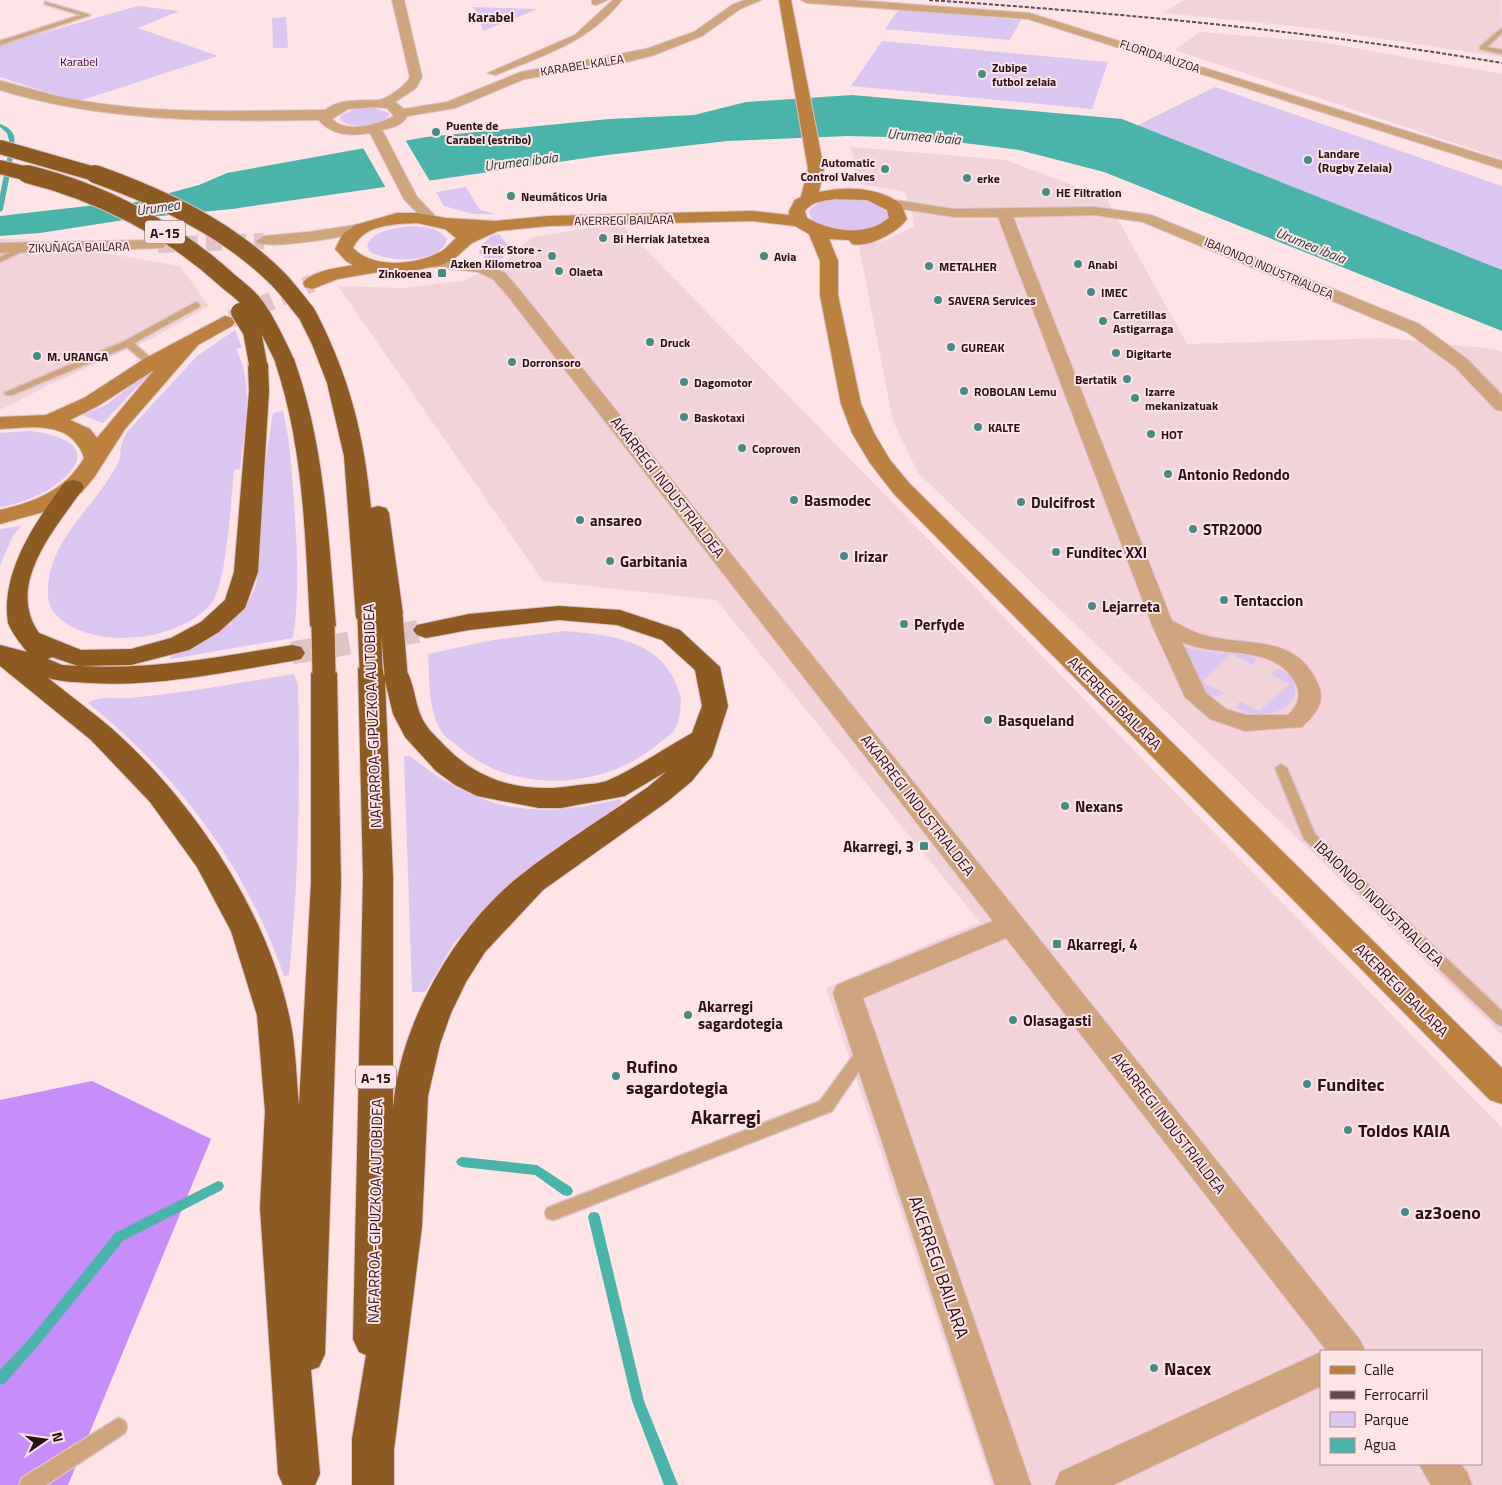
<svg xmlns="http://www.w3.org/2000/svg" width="1502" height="1485" viewBox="0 0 1502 1485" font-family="'Titillium Web',sans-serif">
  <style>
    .built { fill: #f2d3d9; fill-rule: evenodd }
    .green { fill: #dac6f0 }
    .forest { fill: #c68dfb }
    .water { fill: #4bb4aa }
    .pier { fill: #fee3e7 }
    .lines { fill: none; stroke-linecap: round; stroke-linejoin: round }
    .stream { fill: #4bb4aa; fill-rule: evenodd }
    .river { fill: #4bb4aa; fill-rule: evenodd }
    .minor-tunnel { stroke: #dec4c8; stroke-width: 16; stroke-dasharray: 16 8; stroke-linecap: butt }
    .secondary-tunnel { stroke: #dec4c8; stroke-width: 18; stroke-dasharray: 18 9; stroke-linecap: butt }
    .motorway-tunnel { stroke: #dec4c8; stroke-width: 23; stroke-dasharray: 23 12; stroke-linecap: butt }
    .service-casing { stroke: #dcc1c6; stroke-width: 3 }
    .pedestrian-casing { stroke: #dcc1c6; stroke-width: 2 }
    .minor-casing { stroke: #dcc1c6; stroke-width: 2 }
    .tertiary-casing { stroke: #dcc1c6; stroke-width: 2 }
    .secondary-casing { stroke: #dcc1c6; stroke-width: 2 }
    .motorway-casing { stroke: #dcc1c6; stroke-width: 2 }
    .service { fill: #cea57c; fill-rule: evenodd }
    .pedestrian { fill: #cea57c; fill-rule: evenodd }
    .minor { fill: #cea57c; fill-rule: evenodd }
    .tertiary { fill: #cea57c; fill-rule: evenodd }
    .secondary { fill: #bd813f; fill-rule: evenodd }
    .motorway { fill: #8d5b21; fill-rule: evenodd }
    .rail { stroke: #634b50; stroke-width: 2; stroke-dasharray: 4 2; stroke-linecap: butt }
    .motorway-bridge-far2-casing { stroke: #dcc1c6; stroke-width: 16; stroke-linecap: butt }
    .motorway-bridge-far1-casing { stroke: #dcc1c6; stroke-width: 20; stroke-linecap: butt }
    .motorway-bridge-casing { stroke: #dcc1c6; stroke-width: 25; stroke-linecap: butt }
    .motorway-bridge-far2 { stroke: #8d5b21; stroke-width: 14 }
    .motorway-bridge-far1 { stroke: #8d5b21; stroke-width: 18 }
    .motorway-bridge { stroke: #8d5b21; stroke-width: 23 }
    .poi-dot { fill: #458c84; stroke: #fee3e7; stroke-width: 2 }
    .labels { text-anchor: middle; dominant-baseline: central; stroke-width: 4; stroke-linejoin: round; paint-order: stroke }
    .far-street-label { font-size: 12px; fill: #281117; stroke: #fee3e7 }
    .far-park-label { font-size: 12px; fill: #400066; stroke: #fee3e7 }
    .far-poi-label { font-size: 12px; font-weight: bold; fill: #281117; stroke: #fee3e7; text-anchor: start }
    .far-neighbourhood-label { font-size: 14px; font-weight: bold; fill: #281117; stroke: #fee3e7 }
    .far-water-label { font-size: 14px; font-style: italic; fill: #21413d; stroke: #fee3e7 }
    .shield { fill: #fee3e7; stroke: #685055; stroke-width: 1 }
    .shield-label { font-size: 14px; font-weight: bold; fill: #281117 }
    .poi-label { font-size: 15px; font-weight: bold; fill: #281117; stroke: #fee3e7; text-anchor: start }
    .street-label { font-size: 15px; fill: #281117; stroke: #fee3e7 }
    .near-poi-label { font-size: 18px; font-weight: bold; fill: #281117; stroke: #fee3e7; text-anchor: start }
    .near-street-label { font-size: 18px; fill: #281117; stroke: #fee3e7 }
    .near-neighbourhood-label { font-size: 19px; font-weight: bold; fill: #281117; stroke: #fee3e7 }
  </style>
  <rect width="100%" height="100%" fill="#fee3e7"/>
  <path class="built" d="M 1184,0 L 1501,0 L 1502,57 L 1311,28 L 1163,13 Z
    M 1200,32 L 1320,42 L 1502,74 L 1502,159 L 1175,50 Z
    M 851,147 L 1006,160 L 1106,198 L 1187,344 L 1386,338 L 1494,349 L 1502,352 L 1502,1035 L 918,473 L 893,421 L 859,247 L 889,239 L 914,226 L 912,213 L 905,192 L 858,184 Z
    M 620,223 L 1502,1128 L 1502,1485 L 992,1485 L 826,988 L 980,922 L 716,600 L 543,581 L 338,286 L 403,288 L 462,281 L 503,263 L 532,237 ZM 1321,1351 L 1481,1351 L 1481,1464 L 1321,1464 Z
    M 0,239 L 23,239 L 180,266 L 209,306 L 157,336 L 49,385 L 0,410 Z"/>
  <path class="green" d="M 138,6 L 179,11 L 138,28 L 218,56 L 76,102 L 0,77 L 0,45 Z
    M 473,7 L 538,9 L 483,31 L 478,14 Z
    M 899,9 L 1021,20 L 1010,40 L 885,29 Z
    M 286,17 L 288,48 L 273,48 L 272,18 Z
    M 882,41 L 1108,62 L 1092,109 L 851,86 Z
    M 1215,87 L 1502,186 L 1502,279 L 1120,134 Z
    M 359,108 L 375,108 L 389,113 L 389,116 C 379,128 352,129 340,120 L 341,115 Z
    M 466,187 L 480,210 L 496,214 L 473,214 L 444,206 L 436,192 Z
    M 846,198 C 860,199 883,199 889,216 C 880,237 811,236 809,211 C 818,200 832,199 846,198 Z
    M 413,226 C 426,227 439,228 447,239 C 442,264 386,263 369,251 L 367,245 C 375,229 397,228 413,226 Z
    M 499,234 L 508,245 C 507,256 502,259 493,264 L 479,253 L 480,247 L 491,236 Z
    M 235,330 L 242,348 L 236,349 C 255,387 244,428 240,469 L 234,470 C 231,498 227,585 211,604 C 180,640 101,650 63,621 C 55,615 49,608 48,597 C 45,540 97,507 119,461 C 121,457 120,451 121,446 C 122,442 125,437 127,432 L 197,356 Z
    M 157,366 L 103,423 L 82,415 L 106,405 Z
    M 283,411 C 290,441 292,471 294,503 C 297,548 300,592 293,638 L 170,659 L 171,656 C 208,640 253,619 258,573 C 260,557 258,540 260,523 C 262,486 267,449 273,413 Z
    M 30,431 C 128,443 52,500 0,507 L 0,433 Z
    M 21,526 L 13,536 L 0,565 L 0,529 Z
    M 565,631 C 611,635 664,640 679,692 C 683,702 680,723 673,732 C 669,736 663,740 658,744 C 604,790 513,795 459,747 C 454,743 448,739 444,735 C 427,712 430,681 428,654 L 493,640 Z
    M 1183,646 C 1208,656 1237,649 1257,659 L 1253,665 L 1231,654 L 1202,682 L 1224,693 L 1218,696 L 1209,695 L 1204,689 Z
    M 1277,669 C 1293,672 1301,689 1291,702 C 1281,716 1248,718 1236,707 L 1240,701 L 1259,711 L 1290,684 L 1270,674 Z
    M 294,674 L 298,685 C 300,781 299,879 289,975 L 284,976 C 246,866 178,775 88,703 C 99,695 116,699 130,698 C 185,693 239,683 294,674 Z
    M 404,756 L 410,756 C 480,812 535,820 620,799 L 622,803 L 511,883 L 454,943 L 425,992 L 412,992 Z"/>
  <path class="forest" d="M 92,1081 L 211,1139 L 68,1485 L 0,1485 L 0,1100 Z"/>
  <path class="water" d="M 852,95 L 1122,119 L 1502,270 L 1502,331 L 1104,172 L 1019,150 L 924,138 L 848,136 L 727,141 L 607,155 L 232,209 L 58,226 L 19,220 L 95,213 L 199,185 L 227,173 L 426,137 L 609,119 L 694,115 L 746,102 Z"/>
  <path class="pier" d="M 404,138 L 431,183 L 387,190 L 362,146 Z"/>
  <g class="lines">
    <path class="stream" d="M 0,124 C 6,126 12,130 14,136 C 17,148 5,196 3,210 L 0,212 L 0,195 L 10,144 L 7,133 L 0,127 Z
      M 462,1157 L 537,1165 L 571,1187 L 573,1191 L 571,1195 L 567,1196 L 563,1195 L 535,1175 L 462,1167 L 458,1165 L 456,1162 L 458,1159 Z
      M 218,1181 L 222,1182 L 224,1186 L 222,1190 L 123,1241 L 38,1346 L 5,1383 L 0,1385 L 0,1370 L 30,1338 L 115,1233 Z
      M 594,1212 L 598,1213 L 600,1217 L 644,1401 L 678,1485 L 664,1485 L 632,1401 L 588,1217 L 590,1213 Z"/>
    <path class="river" d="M 113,203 L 124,206 L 129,213 L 124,220 L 40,233 L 0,236 L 0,216 Z"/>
    <path class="minor-tunnel" d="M 158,245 L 264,241"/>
    <path class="secondary-tunnel" d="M 231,319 L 312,283"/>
    <path class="motorway-tunnel" d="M 292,653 L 426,630"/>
    <g class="service-casing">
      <path id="service" d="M 45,2 L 90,15 L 0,45 L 0,41 L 81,15 L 45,4 Z
        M 1502,28 L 1502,33 L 1487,47 L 1502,50 L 1502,54 L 1480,49 L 1480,47 Z
        M 23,246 L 30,248 L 0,262 L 0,257 Z
        M 196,302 L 200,305 L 199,307 L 134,343 L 154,361 L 154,365 L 148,365 L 127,347 L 12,395 L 6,395 L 4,393 L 125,341 Z
        M 1281,764 L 1287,768 L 1315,834 L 1502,1011 L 1502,1026 L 1497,1024 L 1304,839 L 1275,768 Z
        M 866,1043 L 871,1045 L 874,1049 L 832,1111 L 559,1218 L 553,1220 L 547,1218 L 545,1213 L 547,1208 L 820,1101 L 861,1045 Z
        M 118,1418 L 125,1421 L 127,1427 L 125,1433 L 46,1485 L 19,1485 L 22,1478 Z"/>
    </g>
    <g class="pedestrian-casing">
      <path id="pedestrian" d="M 613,0 L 622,0 C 588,43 545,54 496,75 L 488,73 L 575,35 Z"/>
    </g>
    <g class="minor-casing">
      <path id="minor" d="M 392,0 L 404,0 L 422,77 L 416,88 L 395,102 L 404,109 L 447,102 L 521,72 L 646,49 L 694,32 L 732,5 L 745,0 L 761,0 L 740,9 L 702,36 L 654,55 L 627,62 L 524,79 L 455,108 L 407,116 C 403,125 391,128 382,130 L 417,197 L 439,220 L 432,224 L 427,223 L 404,199 L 370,133 C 351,136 331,136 318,119 C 330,97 359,101 379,100 C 388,99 406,85 410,77 ZM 374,107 L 387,108 L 394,116 C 378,125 346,134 332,119 L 348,109 Z
        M 592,0 L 607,0 L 596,5 L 592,4 Z
        M 801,0 L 853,0 L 1029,13 L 1502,161 L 1502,169 L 1028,19 L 807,3 Z
        M 888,199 L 954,209 L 1095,207 L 1151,215 L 1419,324 L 1467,359 L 1502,395 L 1502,411 L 1496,410 L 1455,367 L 1407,332 L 1143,222 L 1095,215 L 1013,217 L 1172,621 C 1181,625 1191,631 1200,634 C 1243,648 1294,632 1317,682 C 1327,702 1316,713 1302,727 L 1245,731 L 1210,719 L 1185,697 L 1152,625 L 998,217 L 954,217 L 883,206 L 881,203 L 883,200 ZM 1182,642 C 1218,659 1276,642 1296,684 C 1302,697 1297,706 1288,715 L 1246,715 L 1226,709 L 1206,693 Z
        M 362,224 L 367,225 L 369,228 L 367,231 C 352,235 264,252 256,241 L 264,236 L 309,232 Z
        M 158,240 L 166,245 L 163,248 L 0,253 L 0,243 Z
        M 430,258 L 487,265 L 505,273 L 519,289 L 1360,1340 L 1365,1351 L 1327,1351 L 1006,938 L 863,998 L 1031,1485 L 995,1485 L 833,993 L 837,985 L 993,921 L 507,295 L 493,279 L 478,272 L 424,266 L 422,263 Z
        M 1321,1352 L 1321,1386 L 1113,1485 L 1055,1485 L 1060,1472 Z
        M 1419,1464 L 1460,1464 L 1467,1472 L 1472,1485 L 1431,1485 Z"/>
    </g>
    <g class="tertiary-casing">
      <path id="tertiary" d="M 0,81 C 26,87 51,96 77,100 C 159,115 244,111 327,110 L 335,115 L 327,120 C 216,121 107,123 0,90 Z"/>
    </g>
    <g class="secondary-casing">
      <path id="secondary" d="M 779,0 L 791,0 L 824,169 L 819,192 C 846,186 879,187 901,204 L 907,219 C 897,233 868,248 852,244 L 849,240 L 829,239 L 838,261 L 838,295 L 861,404 L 874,433 L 890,460 L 910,484 L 1502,1068 L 1502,1104 L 1490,1100 L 894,494 L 870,463 L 852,433 L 841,404 L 820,295 L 820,261 L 809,234 L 795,226 L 752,221 L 548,226 L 498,231 L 472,243 L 454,259 L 441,265 L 407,272 L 378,272 L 338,279 L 312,289 L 305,287 L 303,283 C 312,270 339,268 353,265 L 346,261 L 335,249 L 343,234 L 355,225 L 397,213 L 417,213 L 446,218 L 495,221 L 548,216 L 752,211 L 789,215 L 789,211 L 795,200 L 801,197 L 808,169 ZM 835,199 L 867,200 L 887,210 L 889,218 C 866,237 832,232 807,218 L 805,211 C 812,201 824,201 835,199 ZM 417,223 L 445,229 L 456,238 C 450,243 446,250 438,253 C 414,265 373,269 353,248 C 364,224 394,224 417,223 Z
        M 225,316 L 232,318 L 235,322 L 232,326 L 198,345 L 125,429 L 95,476 L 82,492 L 47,511 L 0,524 L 0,510 C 35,502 66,490 84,458 C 72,420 32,427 0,429 L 0,417 L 46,415 L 84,398 L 144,359 ZM 154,370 L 97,438 L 90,429 L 70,420 L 98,406 Z"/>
    </g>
    <g class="motorway-casing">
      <path id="motorway" d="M 307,308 L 314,310 L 317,314 C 350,379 364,435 371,508 L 378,506 L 386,508 L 389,513 L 403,614 L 400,619 L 391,621 L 381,618 L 378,623 L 369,626 L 360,623 L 356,618 L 344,456 L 327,383 L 312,344 L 297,314 L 300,310 Z
        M 284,353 L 291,355 L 294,359 C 325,446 328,535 336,626 L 332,631 L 323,634 L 314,631 L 310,626 C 305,535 304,446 274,359 L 277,355 Z
        M 258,358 L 265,360 L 268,364 L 269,391 L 258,572 L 245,608 L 219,632 L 189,650 L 131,665 L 79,666 C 153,670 219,657 292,645 L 301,647 L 305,653 L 301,659 L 292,661 C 225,672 158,687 90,683 C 76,682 61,682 48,678 C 68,694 90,710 110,727 C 191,798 266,909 289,1015 C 296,1044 296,1076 299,1105 L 311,883 L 311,673 L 315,667 L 324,665 L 333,667 L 337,673 L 341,883 L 325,1354 L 319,1367 L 311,1370 L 320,1474 L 315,1485 L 283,1485 L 278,1474 L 260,1208 L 265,1111 L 257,1015 L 231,931 L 197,867 L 150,802 L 91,740 L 0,666 L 0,645 L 27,652 C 20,643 12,633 8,623 C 0,572 37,519 65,482 L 73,480 L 81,482 L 84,487 C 58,526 4,583 39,633 L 81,650 L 131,649 L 171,638 L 201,622 L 225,600 L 234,572 L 249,391 L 248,364 L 251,360 ZM 52,657 L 78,666 L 62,665 L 48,659 Z
        M 559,606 L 620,610 L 680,630 L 720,667 L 728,706 L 712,756 L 692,781 L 668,801 L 543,890 L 485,952 L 466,982 L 451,1013 L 440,1044 L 428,1096 L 422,1226 L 394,1450 L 394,1485 L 352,1485 L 352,1439 L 366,1355 L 359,1352 L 353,1339 L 363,877 L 358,668 L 362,662 L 371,660 L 380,662 L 384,672 L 387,668 L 396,666 L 405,668 C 416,685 414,708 426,725 C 430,732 438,738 444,745 C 481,784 527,794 579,785 C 589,784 601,784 609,780 C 638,767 665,748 692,733 L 702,706 L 695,670 L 662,640 L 617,625 L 559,620 L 469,630 L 426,638 L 417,635 L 413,630 L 417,625 L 469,614 ZM 385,681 L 393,714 L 405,737 L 436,771 L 455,785 L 477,796 L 539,808 L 561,808 L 625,796 L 667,771 L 648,787 C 606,816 562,843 522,874 C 456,925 399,1024 393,1109 L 393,877 Z"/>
    </g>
    <use href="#service" class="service"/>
    <use href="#pedestrian" class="pedestrian"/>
    <use href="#minor" class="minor"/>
    <use href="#tertiary" class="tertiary"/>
    <use href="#secondary" class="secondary"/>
    <use href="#motorway" class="motorway"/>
    <path class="rail" d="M 929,0 C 1121,13 1312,31 1502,63"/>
    <g class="motorway-bridge-far2-casing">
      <path id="motorway-bridge-far2" d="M 0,147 L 98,175
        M 0,167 L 32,175"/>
    </g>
    <g class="motorway-bridge-far1-casing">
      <path id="motorway-bridge-far1" d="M 27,174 C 101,192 171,229 227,280 C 236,288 247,295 255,306 C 267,322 275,341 284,359
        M 95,174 C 162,198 227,228 278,279 C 288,289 297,302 307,314
        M 240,312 L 252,331 L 258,364"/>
    </g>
    <g class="motorway-bridge-casing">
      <path id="motorway-bridge" d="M 391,614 L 396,674
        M 369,618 L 371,668
        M 323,626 L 324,673"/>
    </g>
    <use href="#motorway-bridge-far2" class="motorway-bridge-far2"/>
    <use href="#motorway-bridge-far1" class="motorway-bridge-far1"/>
    <use href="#motorway-bridge" class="motorway-bridge"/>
  </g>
  <g class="poi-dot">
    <circle cx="982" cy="74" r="5"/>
    <circle cx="436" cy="132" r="5"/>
    <circle cx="1308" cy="160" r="5"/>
    <circle cx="885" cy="169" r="5"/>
    <circle cx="967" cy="178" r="5"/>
    <circle cx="1046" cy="192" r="5"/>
    <circle cx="511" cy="196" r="5"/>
    <circle cx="603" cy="238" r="5"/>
    <circle cx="552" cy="256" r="5"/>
    <circle cx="764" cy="256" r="5"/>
    <circle cx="1078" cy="264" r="5"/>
    <circle cx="929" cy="266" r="5"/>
    <circle cx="559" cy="271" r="5"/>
    <rect x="437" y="268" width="10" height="10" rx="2.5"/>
    <circle cx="1091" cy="292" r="5"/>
    <circle cx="938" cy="300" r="5"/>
    <circle cx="1103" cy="321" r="5"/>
    <circle cx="650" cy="342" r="5"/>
    <circle cx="951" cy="347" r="5"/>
    <circle cx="1116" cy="353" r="5"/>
    <circle cx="37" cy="356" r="5"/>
    <circle cx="512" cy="362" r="5"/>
    <circle cx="1127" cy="379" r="5"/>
    <circle cx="684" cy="382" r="5"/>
    <circle cx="964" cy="391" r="5"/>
    <circle cx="1135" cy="398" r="5"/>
    <circle cx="684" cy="417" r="5"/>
    <circle cx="978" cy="427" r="5"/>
    <circle cx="1151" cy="434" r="5"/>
    <circle cx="742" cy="448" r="5"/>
    <circle cx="1168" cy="474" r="5"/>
    <circle cx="794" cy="500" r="5"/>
    <circle cx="1021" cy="502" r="5"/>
    <circle cx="580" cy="520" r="5"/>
    <circle cx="1193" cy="529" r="5"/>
    <circle cx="1056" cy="552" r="5"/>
    <circle cx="844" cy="556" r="5"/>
    <circle cx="610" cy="561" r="5"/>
    <circle cx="1224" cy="600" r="5"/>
    <circle cx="1092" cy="606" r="5"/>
    <circle cx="904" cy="624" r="5"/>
    <circle cx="988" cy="720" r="5"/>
    <circle cx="1065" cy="806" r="5"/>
    <rect x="919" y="841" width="10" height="10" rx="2.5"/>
    <rect x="1052" y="939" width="10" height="10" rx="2.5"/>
    <circle cx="688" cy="1015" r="5"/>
    <circle cx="1013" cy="1020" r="5"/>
    <circle cx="616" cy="1076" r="5"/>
    <circle cx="1307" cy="1084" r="5"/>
    <circle cx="1348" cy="1130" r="5"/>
    <circle cx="1405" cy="1212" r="5"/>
    <circle cx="1154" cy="1368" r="5"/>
  </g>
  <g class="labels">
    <g class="far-street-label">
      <text transform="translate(1160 56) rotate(18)">FLORIDA AUZOA</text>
      <text transform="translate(582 65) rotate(-9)">KARABEL KALEA</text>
      <text transform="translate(624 220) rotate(-1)">AKERREGI BAILARA</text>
      <text transform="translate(79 247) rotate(-1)">ZIKUÑAGA BAILARA</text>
      <text transform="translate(1269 268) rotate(23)">IBAIONDO INDUSTRIALDEA</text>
    </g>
    <g class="far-park-label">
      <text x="79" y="61">Karabel</text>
    </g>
    <g class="far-poi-label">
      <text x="992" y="67">Zubipe<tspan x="992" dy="14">futbol zelaia</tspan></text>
      <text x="446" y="125">Puente de<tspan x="446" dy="14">Carabel (estribo)</tspan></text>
      <text x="1318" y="153">Landare<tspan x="1318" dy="14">(Rugby Zelaia)</tspan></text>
      <text x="875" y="162" text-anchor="end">Automatic<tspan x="875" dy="14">Control Valves</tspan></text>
      <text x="977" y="178">erke</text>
      <text x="1056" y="192">HE Filtration</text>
      <text x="521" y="196">Neumáticos Uria</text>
      <text x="613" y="238">Bi Herriak Jatetxea</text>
      <text x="542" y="249" text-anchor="end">Trek Store -<tspan x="542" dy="14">Azken Kilometroa</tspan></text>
      <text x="774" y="256">Avia</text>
      <text x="1088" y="264">Anabi</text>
      <text x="939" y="266">METALHER</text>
      <text x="569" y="271">Olaeta</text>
      <text x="432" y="273" text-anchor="end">Zinkoenea</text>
      <text x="1101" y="292">IMEC</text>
      <text x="948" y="300">SAVERA Services</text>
      <text x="1113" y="314">Carretillas<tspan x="1113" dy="14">Astigarraga</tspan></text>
      <text x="660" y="342">Druck</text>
      <text x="961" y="347">GUREAK</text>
      <text x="1126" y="353">Digitarte</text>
      <text x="47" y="356">M. URANGA</text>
      <text x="522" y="362">Dorronsoro</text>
      <text x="1117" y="379" text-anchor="end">Bertatik</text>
      <text x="694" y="382">Dagomotor</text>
      <text x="974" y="391">ROBOLAN Lemu</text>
      <text x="1145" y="391">Izarre<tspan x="1145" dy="14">mekanizatuak</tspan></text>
      <text x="694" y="417">Baskotaxi</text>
      <text x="988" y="427">KALTE</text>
      <text x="1161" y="434">HOT</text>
      <text x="752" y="448">Coproven</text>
    </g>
    <g class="far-neighbourhood-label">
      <text x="491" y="16">Karabel</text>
    </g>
    <g class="far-water-label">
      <text transform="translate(924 136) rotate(5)">Urumea ibaia</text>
      <text transform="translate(521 161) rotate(-7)">Urumea ibaia</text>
      <text transform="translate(158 207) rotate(-8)">Urumea</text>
      <text transform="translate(1311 245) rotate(22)">Urumea ibaia</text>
    </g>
    <g class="shield">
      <rect x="145" y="220.5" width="40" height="23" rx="4"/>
      <rect x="356" y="1065.5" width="40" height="23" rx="4"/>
    </g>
    <g class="shield-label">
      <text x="165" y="232">A-15</text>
      <text x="376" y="1077">A-15</text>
    </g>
    <g class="poi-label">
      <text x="1178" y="474">Antonio Redondo</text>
      <text x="804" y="500">Basmodec</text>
      <text x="1031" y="502">Dulcifrost</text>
      <text x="590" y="520">ansareo</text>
      <text x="1203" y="529">STR2000</text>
      <text x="1066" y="552">Funditec XXI</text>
      <text x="854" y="556">Irizar</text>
      <text x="620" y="561">Garbitania</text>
      <text x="1234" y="600">Tentaccion</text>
      <text x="1102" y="606">Lejarreta</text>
      <text x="914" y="624">Perfyde</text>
      <text x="998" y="720">Basqueland</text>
      <text x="1075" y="806">Nexans</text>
      <text x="914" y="846" text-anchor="end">Akarregi, 3</text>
      <text x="1067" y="944">Akarregi, 4</text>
      <text x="698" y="1006">Akarregi<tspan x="698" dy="17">sagardotegia</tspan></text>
      <text x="1023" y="1020">Olasagasti</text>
    </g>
    <g class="street-label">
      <text transform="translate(668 487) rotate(52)">AKARREGI INDUSTRIALDEA</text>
      <text transform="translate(1115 703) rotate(45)">AKERREGI BAILARA</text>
      <text transform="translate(372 716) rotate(-92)">NAFARROA-GIPUZKOA AUTOBIDEA</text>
      <text transform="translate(918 805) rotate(52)">AKARREGI INDUSTRIALDEA</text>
      <text transform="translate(1379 903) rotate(44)">IBAIONDO INDUSTRIALDEA</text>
      <text transform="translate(1402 990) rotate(45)">AKERREGI BAILARA</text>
      <text transform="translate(1169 1123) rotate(52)">AKARREGI INDUSTRIALDEA</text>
      <text transform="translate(375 1211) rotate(-89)">NAFARROA-GIPUZKOA AUTOBIDEA</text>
    </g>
    <g class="near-poi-label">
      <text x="626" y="1066">Rufino<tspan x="626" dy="21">sagardotegia</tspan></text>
      <text x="1317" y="1084">Funditec</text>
      <text x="1358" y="1130">Toldos KAIA</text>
      <text x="1415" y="1212">az3oeno</text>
      <text x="1164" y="1368">Nacex</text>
    </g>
    <g class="near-street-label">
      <text transform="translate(939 1267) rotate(71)">AKERREGI BAILARA</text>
    </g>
    <g class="near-neighbourhood-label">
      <text x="726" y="1116">Akarregi</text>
    </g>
  </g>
  <rect x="1320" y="1350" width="162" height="115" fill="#fee3e7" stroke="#a88f94"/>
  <rect x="1330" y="1366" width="25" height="8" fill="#bd813f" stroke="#a88f94"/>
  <text x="1364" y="1375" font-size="15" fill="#281117">Calle</text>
  <rect x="1330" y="1391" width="25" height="8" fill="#634b50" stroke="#a88f94"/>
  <text x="1364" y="1400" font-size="15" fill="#281117">Ferrocarril</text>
  <rect x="1330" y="1412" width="25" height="15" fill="#dac6f0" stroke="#a88f94"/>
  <text x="1364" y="1425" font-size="15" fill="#281117">Parque</text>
  <rect x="1330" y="1438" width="25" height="15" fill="#4bb4aa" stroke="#a88f94"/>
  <text x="1364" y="1450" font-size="15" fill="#281117">Agua</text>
  <g transform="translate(45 1440) rotate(77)" stroke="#fee3e7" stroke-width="4" paint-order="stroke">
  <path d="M0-4L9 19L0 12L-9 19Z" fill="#281117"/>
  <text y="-8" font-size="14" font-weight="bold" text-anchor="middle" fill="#281117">N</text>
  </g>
</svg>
